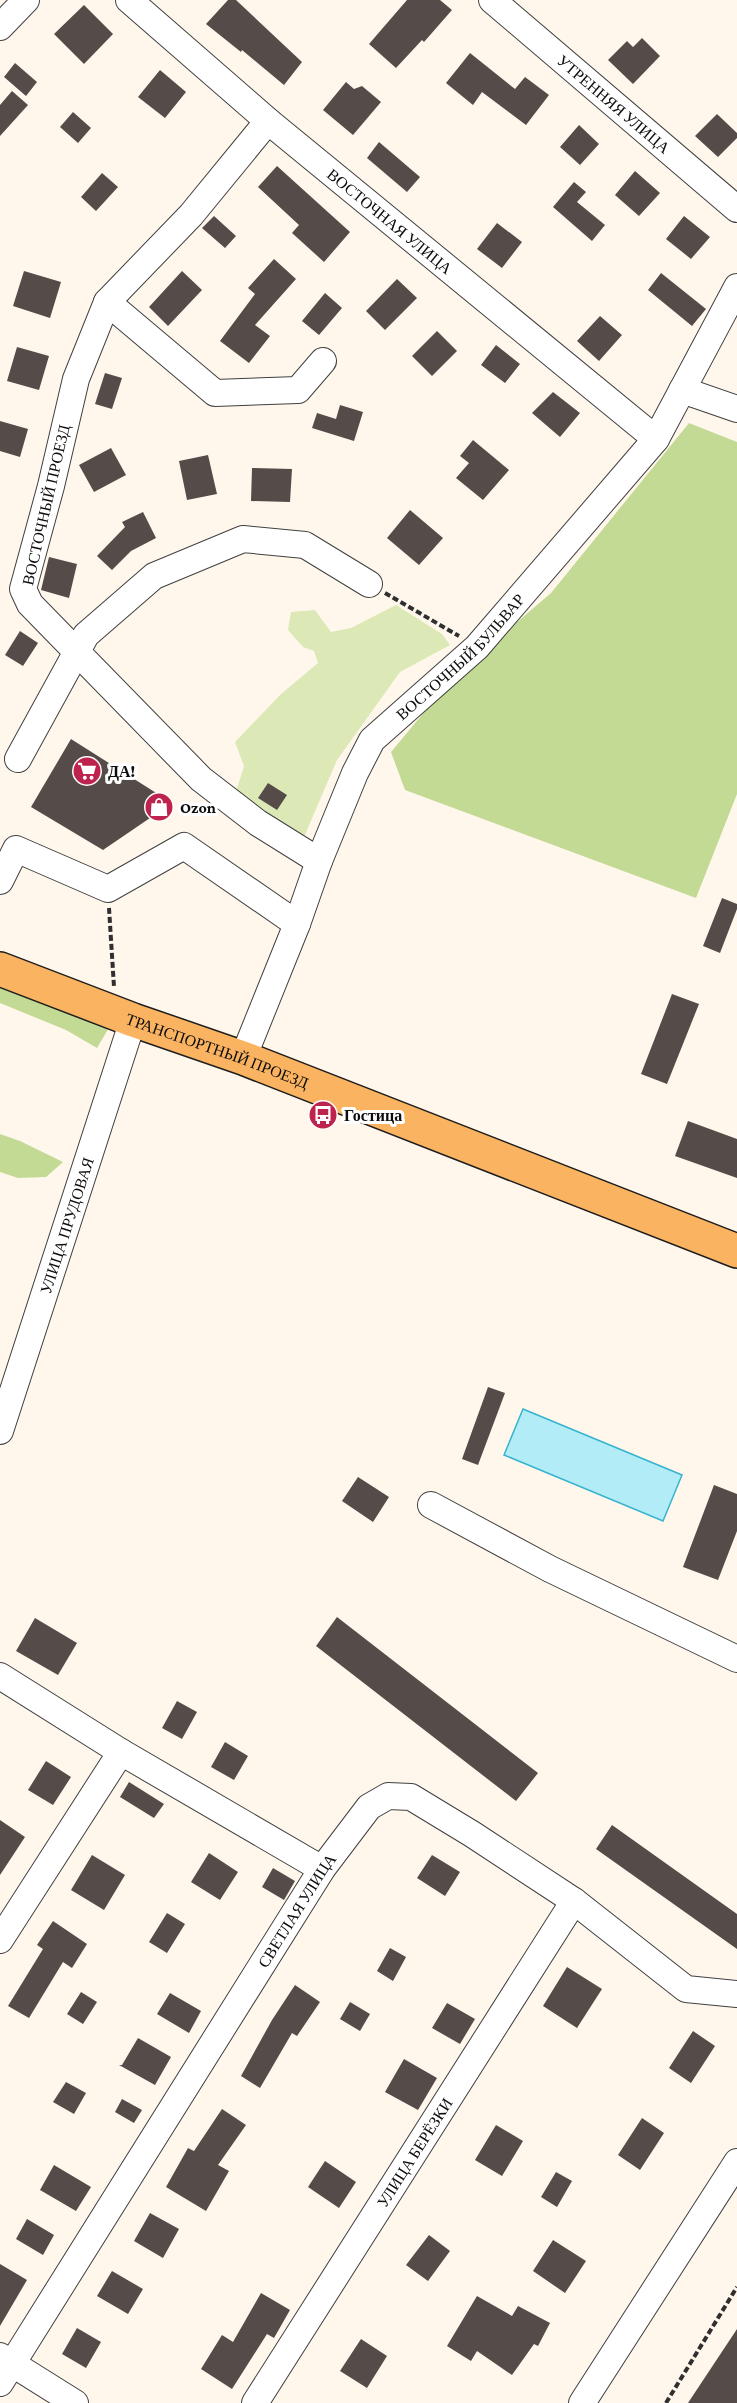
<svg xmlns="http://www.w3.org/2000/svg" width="737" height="2403" viewBox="0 0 737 2403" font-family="'Crimson Pro',serif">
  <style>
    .green { fill: #dce9b6 }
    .forest { fill: #c3da95 }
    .water { fill: #b1ecf7; stroke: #37b3cf; stroke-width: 1.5 }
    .building { fill: #554b49 }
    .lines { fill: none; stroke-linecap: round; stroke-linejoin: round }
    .minor-casing { stroke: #404040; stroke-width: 28 }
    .major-casing { stroke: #1e1e1e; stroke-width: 36 }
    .path { stroke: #2f2f2f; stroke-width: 4; stroke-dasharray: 6 3; stroke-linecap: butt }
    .minor { stroke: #fff; stroke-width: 26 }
    .major { stroke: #fab361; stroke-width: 33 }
    .labels { text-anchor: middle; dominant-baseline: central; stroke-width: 6; stroke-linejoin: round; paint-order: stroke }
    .street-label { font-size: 16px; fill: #0d0d0d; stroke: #fff }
    .poi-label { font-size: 16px; font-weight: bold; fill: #0d0d0d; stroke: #fff; text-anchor: start }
  </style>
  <rect width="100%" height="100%" fill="#fff7ec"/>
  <path class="green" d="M 396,605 L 442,634 L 450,645 L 400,672 L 337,760 L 304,837 L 235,795 L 244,766 L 235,742 L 281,694 L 318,663 L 314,651 L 303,647 L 288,630 L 291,612 L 315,610 L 331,632 L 351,628 Z"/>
  <path class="forest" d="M 689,423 L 737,442 L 737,794 L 696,898 L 405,790 L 391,752 L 456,674 L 551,593 Z
    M 0,976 L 110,1026 L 97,1048 L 66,1030 L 0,1003 Z
    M 0,1134 L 20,1141 L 63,1162 L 46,1177 L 18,1178 L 0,1172 Z"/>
  <path class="water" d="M 523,1409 L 682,1475 L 663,1521 L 504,1455 Z"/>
  <path class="building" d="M 228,0 L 236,0 L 302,62 L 284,85 L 242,50 L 241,52 L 206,24 Z
    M 407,0 L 440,0 L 452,10 L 424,42 L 422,40 L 396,68 L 369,44 Z
    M 84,5 L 113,34 L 84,64 L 54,34 Z
    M 642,38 L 660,56 L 633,84 L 608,60 L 627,41 L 633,47 Z
    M 470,53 L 515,89 L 525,77 L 549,95 L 526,125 L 482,92 L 473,105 L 446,83 Z
    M 15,63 L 37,82 L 26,96 L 4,77 Z
    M 160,70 L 186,92 L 165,118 L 138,97 Z
    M 346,82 L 354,89 L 362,86 L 381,102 L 353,135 L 323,110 Z
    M 12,91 L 28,105 L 0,136 L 0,105 Z
    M 73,112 L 91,128 L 78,143 L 60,127 Z
    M 717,114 L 737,133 L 737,138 L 718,157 L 695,136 Z
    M 579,125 L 599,144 L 580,165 L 560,147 Z
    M 379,142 L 420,177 L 407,192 L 367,158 Z
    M 277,166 L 350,232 L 324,262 L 292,233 L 299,225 L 258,187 Z
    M 635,171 L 660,193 L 639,216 L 615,195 Z
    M 102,173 L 118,187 L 96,211 L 81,197 Z
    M 574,182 L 586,192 L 577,202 L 605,225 L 592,241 L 553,207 Z
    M 214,216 L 236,236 L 225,248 L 202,228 Z
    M 684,216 L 710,237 L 691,259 L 666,239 Z
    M 497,223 L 522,242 L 502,268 L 477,249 Z
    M 274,259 L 296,279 L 255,325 L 270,336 L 249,363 L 220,341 L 255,294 L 248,288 Z
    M 24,271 L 61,282 L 50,318 L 13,306 Z
    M 182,271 L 202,290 L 168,326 L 149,307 Z
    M 661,273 L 706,309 L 692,326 L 648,290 Z
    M 397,279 L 417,298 L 385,330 L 366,311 Z
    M 325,293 L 342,308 L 319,335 L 302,321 Z
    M 600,316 L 622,335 L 599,361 L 577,341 Z
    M 437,331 L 457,351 L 432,376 L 412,356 Z
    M 496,345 L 520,364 L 505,383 L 481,365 Z
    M 17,347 L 49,356 L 39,390 L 7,381 Z
    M 105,373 L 122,378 L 112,409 L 95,404 Z
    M 553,392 L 580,413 L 560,437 L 532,413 Z
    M 340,405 L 363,412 L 354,441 L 312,428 L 317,413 L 336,419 Z
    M 0,421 L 28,429 L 20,457 L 0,451 Z
    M 473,440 L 509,470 L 483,500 L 456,478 L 469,463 L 460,456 Z
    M 111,448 L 126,475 L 94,492 L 79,465 Z
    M 208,455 L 217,494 L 187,500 L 179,461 Z
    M 252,468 L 292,469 L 290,502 L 251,501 Z
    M 410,510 L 443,538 L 419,565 L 387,538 Z
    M 143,512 L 156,538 L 131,551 L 112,570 L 97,556 L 125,527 L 122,522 Z
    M 49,557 L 77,564 L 69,598 L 41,590 Z
    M 20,631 L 38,643 L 23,666 L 5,655 Z
    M 71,739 L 172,803 L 103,850 L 31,807 Z
    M 268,783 L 287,795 L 277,810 L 258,798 Z
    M 722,898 L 737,904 L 737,909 L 720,953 L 703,946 Z
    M 672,994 L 699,1004 L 667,1084 L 641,1074 Z
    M 688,1121 L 737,1139 L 737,1178 L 675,1156 Z
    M 488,1387 L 505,1393 L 478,1465 L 462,1459 Z
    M 358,1477 L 389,1497 L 373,1522 L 342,1501 Z
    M 714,1485 L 737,1494 L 737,1531 L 718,1580 L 683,1567 Z
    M 337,1617 L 538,1773 L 516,1801 L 316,1646 Z
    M 35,1618 L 77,1643 L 58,1675 L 16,1651 Z
    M 177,1701 L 197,1712 L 182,1739 L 162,1728 Z
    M 225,1742 L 248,1756 L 234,1780 L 211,1767 Z
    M 46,1761 L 71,1777 L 53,1805 L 28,1790 Z
    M 129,1782 L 164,1804 L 154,1818 L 120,1797 Z
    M 0,1820 L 25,1837 L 0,1875 Z
    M 612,1825 L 737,1914 L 737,1949 L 596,1849 Z
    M 209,1853 L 238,1872 L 220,1900 L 191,1882 Z
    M 92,1855 L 125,1875 L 104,1910 L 71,1890 Z
    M 432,1855 L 460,1872 L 445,1896 L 417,1878 Z
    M 273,1868 L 295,1881 L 284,1900 L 262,1887 Z
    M 167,1913 L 185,1924 L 167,1953 L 149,1942 Z
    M 53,1921 L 87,1944 L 72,1968 L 63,1962 L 29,2018 L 8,2006 L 43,1949 L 37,1945 Z
    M 390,1948 L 406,1957 L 393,1981 L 377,1971 Z
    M 567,1967 L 602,1989 L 577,2028 L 543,2006 Z
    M 295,1985 L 320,2002 L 297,2036 L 292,2033 L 260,2088 L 241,2076 L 272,2020 Z
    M 81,1992 L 97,2002 L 83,2024 L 67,2014 Z
    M 170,1993 L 201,2011 L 189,2033 L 157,2014 Z
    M 350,2002 L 370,2014 L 360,2031 L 340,2019 Z
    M 447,2003 L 475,2019 L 460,2044 L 432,2028 Z
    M 693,2031 L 715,2046 L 691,2083 L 669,2068 Z
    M 138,2038 L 171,2057 L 155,2085 L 119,2065 L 122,2065 Z
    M 404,2059 L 437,2078 L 418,2110 L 385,2092 Z
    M 66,2082 L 86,2093 L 74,2114 L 53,2102 Z
    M 122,2099 L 142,2110 L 134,2123 L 115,2112 Z
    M 222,2109 L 246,2125 L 218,2165 L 229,2171 L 206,2211 L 166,2187 L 188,2148 L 194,2151 Z
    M 642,2118 L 664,2133 L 640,2170 L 618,2155 Z
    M 496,2125 L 523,2141 L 502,2176 L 475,2160 Z
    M 325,2161 L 356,2182 L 339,2208 L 308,2187 Z
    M 54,2165 L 91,2187 L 76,2211 L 40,2190 Z
    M 556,2172 L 572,2181 L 557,2207 L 541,2197 Z
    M 150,2213 L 179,2229 L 163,2258 L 134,2241 Z
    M 27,2219 L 54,2235 L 43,2255 L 16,2239 Z
    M 429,2235 L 450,2251 L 428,2281 L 406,2265 Z
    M 553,2240 L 586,2261 L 565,2293 L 533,2271 Z
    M 0,2264 L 27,2280 L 0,2326 Z
    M 112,2271 L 143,2289 L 128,2314 L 97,2296 Z
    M 261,2293 L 290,2310 L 274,2338 L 267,2334 L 232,2389 L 201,2369 L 222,2335 L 233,2342 Z
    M 477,2296 L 512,2316 L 518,2306 L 550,2323 L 538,2346 L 534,2344 L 512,2375 L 477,2351 L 471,2361 L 447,2346 Z
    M 77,2328 L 101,2342 L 86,2368 L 62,2354 Z
    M 737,2329 L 737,2403 L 688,2403 Z
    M 361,2339 L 387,2356 L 367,2388 L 340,2371 Z"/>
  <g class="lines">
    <g class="minor-casing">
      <g id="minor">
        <path id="s1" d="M 129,0 L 268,121 L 656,439"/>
        <path id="s2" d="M 492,0 L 737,209"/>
        <path d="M 0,27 L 26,0"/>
        <path d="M 268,121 L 191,215 L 107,302 L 76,379 L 51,486 L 23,589 L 30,604 L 201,779 L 258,823 L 319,861"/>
        <path d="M 107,302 L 215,393 L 298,390 L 323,361"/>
        <path d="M 682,390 L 737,409"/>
        <path d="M 18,759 L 86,635 L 154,576 L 243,539 L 305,545 L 369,584"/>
        <path d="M 0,881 L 16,849 L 108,889 L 184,846 L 297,924"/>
        <path id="s3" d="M 243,1058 L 297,924 L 319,861 L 355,773 L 372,740 L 477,647 L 656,439 L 737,287"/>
        <path id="s4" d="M 0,1431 L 133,1020"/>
        <path d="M 431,1505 L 550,1569 L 737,1659"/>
        <path d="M 0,1676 L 121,1752 L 322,1869"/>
        <path d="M 0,1940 L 121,1752"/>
        <path d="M 0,2356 L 75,2403"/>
        <path id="s5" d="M 0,2383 L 322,1869 L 369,1807 L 388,1796 L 411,1797 L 472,1834 L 574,1901 L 686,1989 L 737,1994"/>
        <path id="s6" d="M 255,2403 L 574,1901"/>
        <path d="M 582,2403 L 737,2162"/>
      </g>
    </g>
    <g class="major-casing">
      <g id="major">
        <path id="s7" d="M 0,969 L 133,1020 L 243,1058 L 737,1251"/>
      </g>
    </g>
    <path class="path" d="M 385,593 L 459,636
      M 109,908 L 114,987
      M 666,2403 L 737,2287"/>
    <use href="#minor" class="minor"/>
    <use href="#major" class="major"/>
  </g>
  <defs>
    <g id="supermarket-disc" transform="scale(1.5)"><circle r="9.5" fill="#be234d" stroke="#fff"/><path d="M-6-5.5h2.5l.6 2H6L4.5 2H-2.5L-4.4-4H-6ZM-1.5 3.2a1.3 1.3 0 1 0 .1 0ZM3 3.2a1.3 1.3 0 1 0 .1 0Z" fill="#fff"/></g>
    <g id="shop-disc" transform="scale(1.5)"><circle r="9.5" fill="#be234d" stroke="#fff"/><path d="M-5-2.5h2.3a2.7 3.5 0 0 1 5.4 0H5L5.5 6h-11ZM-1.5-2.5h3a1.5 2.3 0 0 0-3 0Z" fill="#fff"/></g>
    <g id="bus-disc" transform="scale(1.5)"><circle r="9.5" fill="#be234d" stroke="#fff"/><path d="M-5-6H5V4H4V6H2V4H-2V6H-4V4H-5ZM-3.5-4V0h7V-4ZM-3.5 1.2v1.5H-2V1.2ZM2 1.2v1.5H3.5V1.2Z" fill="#fff"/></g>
  </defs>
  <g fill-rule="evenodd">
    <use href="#supermarket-disc" x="87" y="771"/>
    <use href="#shop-disc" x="159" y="807"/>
    <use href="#bus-disc" x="323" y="1115"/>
  </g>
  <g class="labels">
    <g class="street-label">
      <text stroke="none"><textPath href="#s2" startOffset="160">УТРЕННЯЯ УЛИЦА</textPath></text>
      <text stroke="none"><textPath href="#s1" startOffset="342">ВОСТОЧНАЯ УЛИЦА</textPath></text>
      <text transform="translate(46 505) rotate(-77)">ВОСТОЧНЫЙ ПРОЕЗД</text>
      <text stroke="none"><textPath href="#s3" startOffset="465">ВОСТОЧНЫЙ БУЛЬВАР</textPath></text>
      <text stroke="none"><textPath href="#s7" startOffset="232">ТРАНСПОРТНЫЙ ПРОЕЗД</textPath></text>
      <text stroke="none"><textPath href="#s4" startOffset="216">УЛИЦА ПРУДОВАЯ</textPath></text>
      <text stroke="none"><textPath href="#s5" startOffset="558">СВЕТЛАЯ УЛИЦА</textPath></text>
      <text stroke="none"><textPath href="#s6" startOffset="297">УЛИЦА БЕРЁЗКИ</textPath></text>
    </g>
    <g class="poi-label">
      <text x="108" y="771">ДА!</text>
      <text x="180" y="807">Ozon</text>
      <text x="344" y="1115">Гостица</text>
    </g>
  </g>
</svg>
